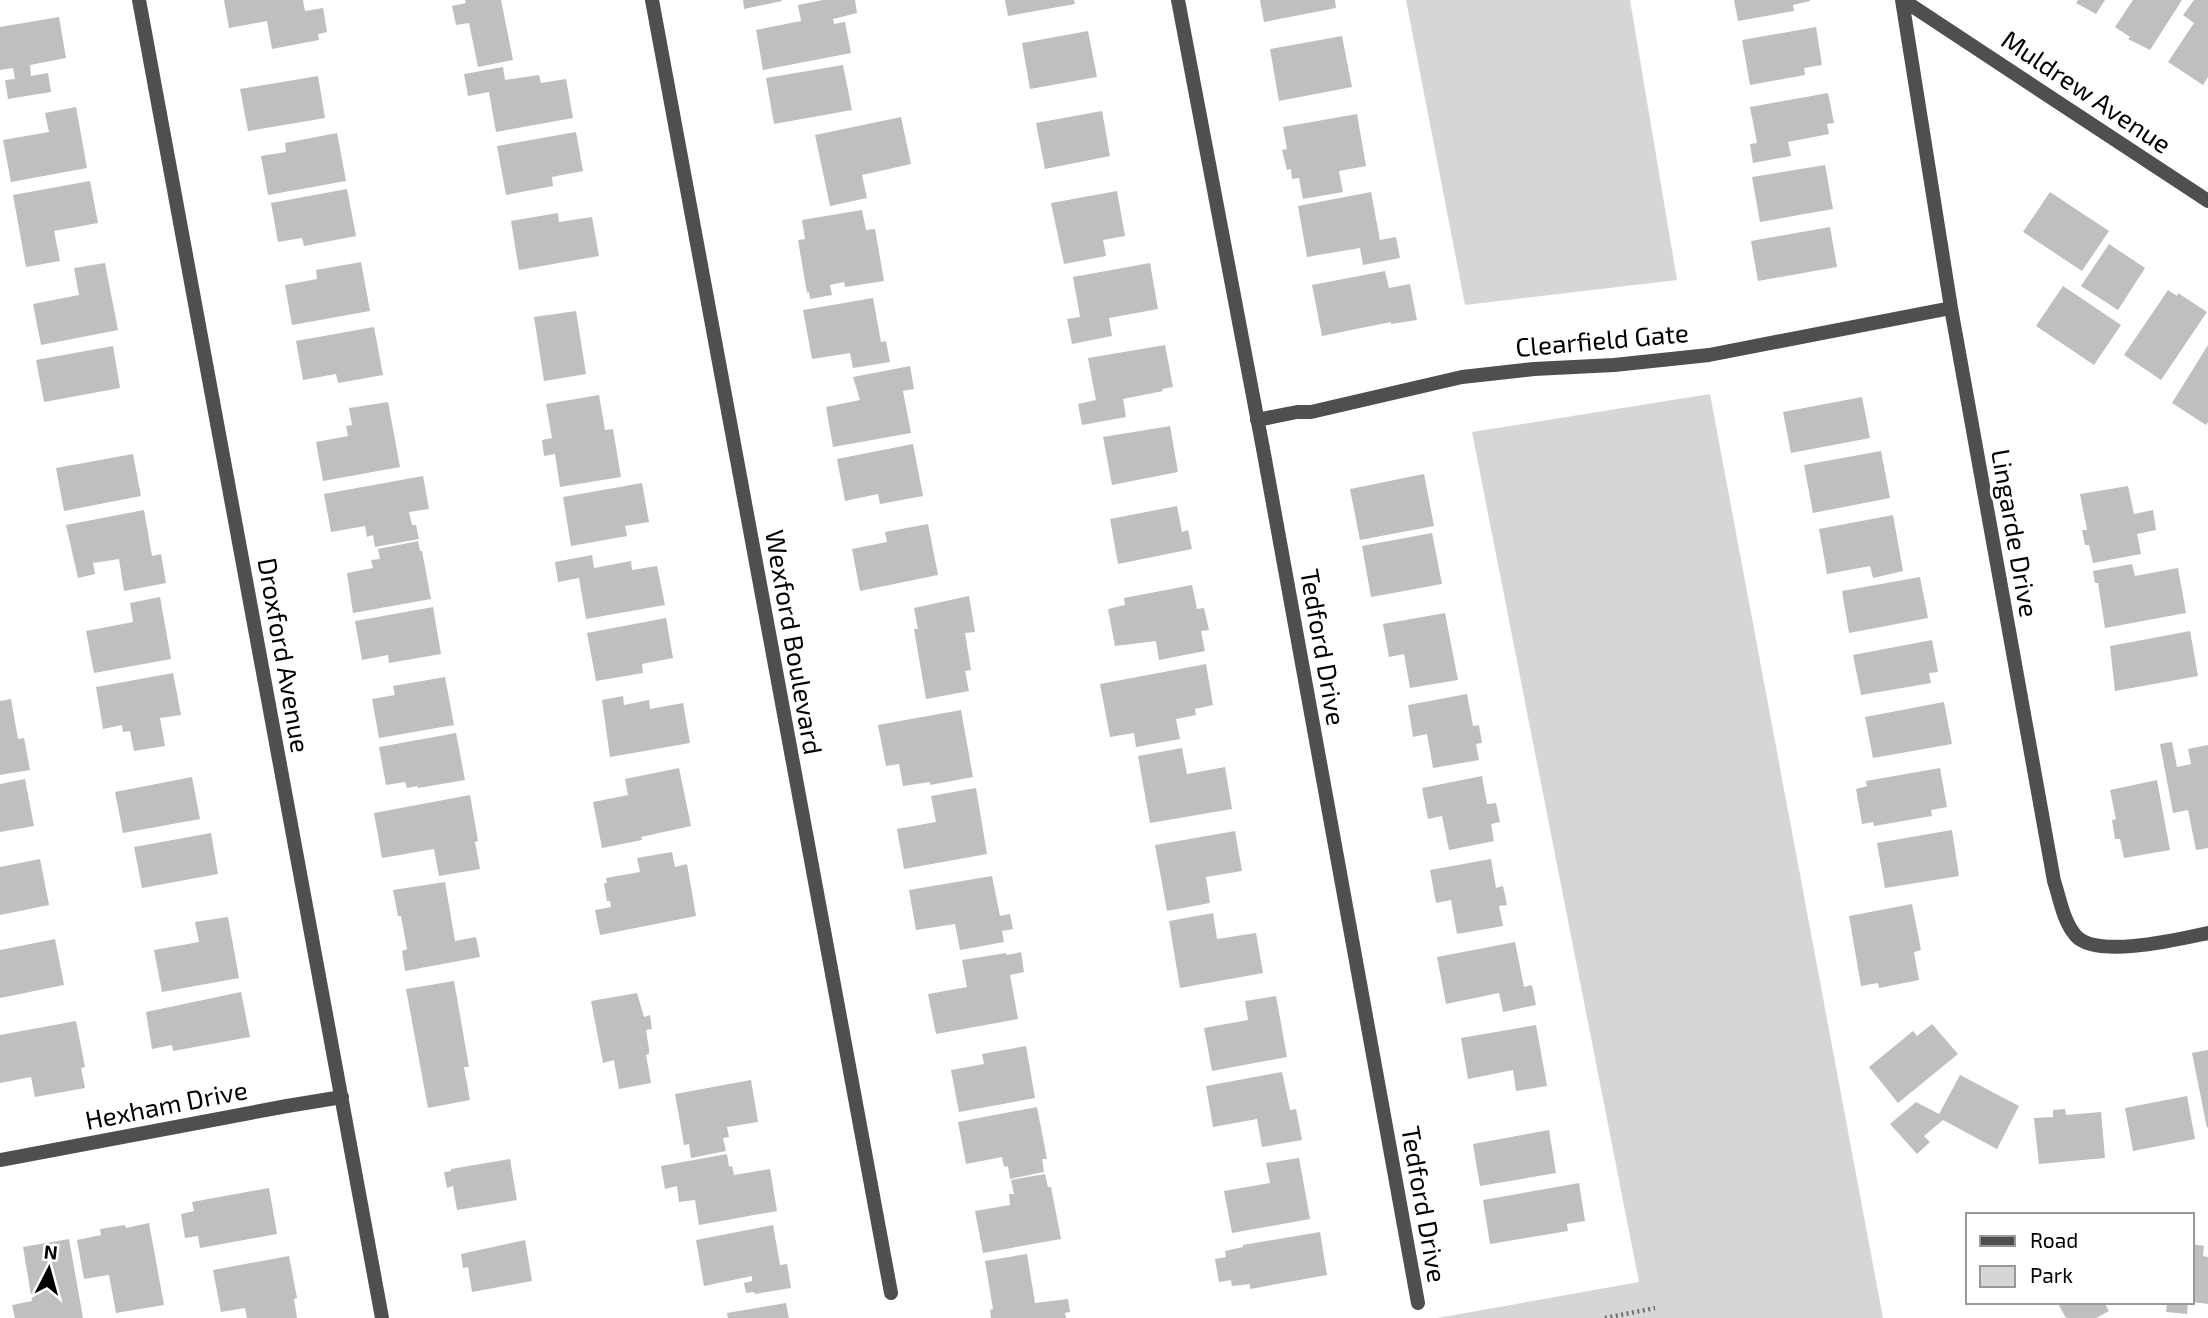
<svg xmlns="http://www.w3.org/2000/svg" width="2208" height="1318" viewBox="0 0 2208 1318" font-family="'Exo 2',sans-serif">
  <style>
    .green { fill: #d6d6d6 }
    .building { fill: #bfbfbf }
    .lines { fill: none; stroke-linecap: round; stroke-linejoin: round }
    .path { stroke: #717171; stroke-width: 4.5; stroke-dasharray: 2 3.5; stroke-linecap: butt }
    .street { stroke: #4f4f4f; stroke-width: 14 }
    .labels { text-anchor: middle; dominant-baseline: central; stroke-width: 6; stroke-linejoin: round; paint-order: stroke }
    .street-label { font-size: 26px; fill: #000; stroke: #fff }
  </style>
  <rect width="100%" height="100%" fill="#fff"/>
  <path class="green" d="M 1406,0 L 1630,0 L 1677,280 L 1465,305 Z
    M 1710,394 L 1883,1318 L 1437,1318 L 1639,1282 L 1472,432 Z"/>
  <path class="building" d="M 224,0 L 303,0 L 305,11 L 323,8 L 327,32 L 318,34 L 319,40 L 272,49 L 267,21 L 229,28 Z
    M 465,0 L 501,0 L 513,60 L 478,67 L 469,23 L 456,25 L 452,6 L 466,3 Z
    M 743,0 L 782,0 L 782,1 L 744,9 Z
    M 823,0 L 855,0 L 857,13 L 833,19 L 834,24 L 845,22 L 851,53 L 763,70 L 756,30 L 801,21 L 798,5 Z
    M 1005,0 L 1074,0 L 1075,4 L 1008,16 Z
    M 1260,0 L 1335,0 L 1336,8 L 1264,22 Z
    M 1734,0 L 1810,0 L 1810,1 L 1793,5 L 1794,11 L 1738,21 Z
    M 2078,0 L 2105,0 L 2096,14 L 2076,3 Z
    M 2133,0 L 2182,0 L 2150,50 L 2128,39 L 2130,37 L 2115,27 Z
    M 2194,0 L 2208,0 L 2208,77 L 2203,85 L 2168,62 L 2194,23 L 2183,15 Z
    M 59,17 L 66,58 L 30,65 L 31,76 L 48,73 L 51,92 L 8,99 L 5,80 L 15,79 L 13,68 L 0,70 L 0,27 Z
    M 1816,27 L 1822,65 L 1804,68 L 1805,75 L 1750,85 L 1742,40 Z
    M 1088,31 L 1097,77 L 1030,89 L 1022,43 Z
    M 1342,36 L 1352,87 L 1279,101 L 1270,49 Z
    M 843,65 L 852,110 L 774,124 L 766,78 Z
    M 503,67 L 505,80 L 539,75 L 541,83 L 566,79 L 573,118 L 496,132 L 489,92 L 468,96 L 464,74 Z
    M 318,76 L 325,118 L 248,131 L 240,89 Z
    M 1828,93 L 1834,123 L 1827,124 L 1829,134 L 1788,142 L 1791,156 L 1753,163 L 1750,144 L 1757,143 L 1750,107 Z
    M 76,107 L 87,168 L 11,182 L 3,140 L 49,132 L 45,113 Z
    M 1102,111 L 1110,156 L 1045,169 L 1036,123 Z
    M 1357,114 L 1366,166 L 1339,171 L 1343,192 L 1303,199 L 1299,178 L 1292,179 L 1291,169 L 1287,170 L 1282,150 L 1287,149 L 1283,127 Z
    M 901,117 L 911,164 L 862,175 L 867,198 L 830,206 L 815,135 Z
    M 576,132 L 583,171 L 552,177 L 553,186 L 506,195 L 497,146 Z
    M 337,133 L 346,181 L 268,195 L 261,156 L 286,152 L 285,143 Z
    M 1825,165 L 1833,209 L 1760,222 L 1752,177 Z
    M 90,181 L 98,223 L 54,231 L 60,261 L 26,267 L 13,195 Z
    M 347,189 L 356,236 L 304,246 L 302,238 L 278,242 L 271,203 Z
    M 1117,191 L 1125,236 L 1103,240 L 1106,256 L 1064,264 L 1051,203 Z
    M 1371,192 L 1380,240 L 1396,237 L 1400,258 L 1363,265 L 1360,248 L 1307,257 L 1298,206 Z
    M 2050,192 L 2109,231 L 2082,271 L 2023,232 Z
    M 862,210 L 866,230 L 875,229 L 884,281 L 845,287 L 844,282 L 830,285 L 832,295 L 810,299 L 809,292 L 807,293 L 798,240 L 805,239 L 802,220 Z
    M 558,213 L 559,222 L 592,217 L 599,256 L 519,270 L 511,221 Z
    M 1830,227 L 1837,267 L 1758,281 L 1751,241 Z
    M 2109,244 L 2145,268 L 2118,310 L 2081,286 Z
    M 361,262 L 370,311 L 292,325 L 285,285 L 317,279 L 316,270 Z
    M 105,263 L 118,330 L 41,345 L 33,304 L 79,295 L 74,268 Z
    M 1150,263 L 1158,309 L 1109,318 L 1112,336 L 1072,344 L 1067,319 L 1080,317 L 1073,277 Z
    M 1385,271 L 1389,288 L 1410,284 L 1417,320 L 1391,324 L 1391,322 L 1322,336 L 1312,285 Z
    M 2063,286 L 2121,325 L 2094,365 L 2036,326 Z
    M 2168,290 L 2177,296 L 2178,293 L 2207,312 L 2161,380 L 2124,355 Z
    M 873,298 L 881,342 L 886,341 L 890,362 L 853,368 L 850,353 L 812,359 L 803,310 Z
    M 576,311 L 586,374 L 544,381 L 534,317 Z
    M 374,327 L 383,375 L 338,383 L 336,374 L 303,380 L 296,341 Z
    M 1165,345 L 1173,387 L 1162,389 L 1163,391 L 1123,399 L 1126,417 L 1082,425 L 1078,404 L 1096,400 L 1088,358 Z
    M 2208,345 L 2208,422 L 2206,425 L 2172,403 Z
    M 113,346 L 120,388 L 44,402 L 36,360 Z
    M 910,366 L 914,389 L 903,391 L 911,433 L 833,447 L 826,407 L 860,400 L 853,377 Z
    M 599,395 L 605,430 L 613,429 L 621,477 L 560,487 L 555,454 L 544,456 L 542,440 L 552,438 L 546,404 Z
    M 1862,397 L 1870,438 L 1791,453 L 1783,412 Z
    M 388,402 L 400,467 L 323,481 L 316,442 L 348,436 L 346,426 L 352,425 L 349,408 Z
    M 1170,426 L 1178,472 L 1112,485 L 1103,437 Z
    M 913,444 L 923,496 L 880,504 L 878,494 L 845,501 L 837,459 Z
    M 1881,451 L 1890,498 L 1813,513 L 1804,465 Z
    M 133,454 L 141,496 L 64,511 L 56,468 Z
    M 1424,474 L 1434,526 L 1360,540 L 1350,489 Z
    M 423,476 L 429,509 L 409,512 L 412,525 L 416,525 L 419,539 L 375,547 L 373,535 L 367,537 L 365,526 L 331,532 L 324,494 Z
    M 642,483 L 649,522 L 625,526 L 627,536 L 571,546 L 563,497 Z
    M 2128,486 L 2134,514 L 2153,510 L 2156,530 L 2137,534 L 2141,554 L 2093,563 L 2089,545 L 2085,545 L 2082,530 L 2087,530 L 2080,494 Z
    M 1177,506 L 1182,532 L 1188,530 L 1192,549 L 1118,564 L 1110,519 Z
    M 144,510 L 152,556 L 161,554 L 166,583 L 124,591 L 119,559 L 93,563 L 95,574 L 78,578 L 66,525 Z
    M 1893,515 L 1903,571 L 1873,578 L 1870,566 L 1827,574 L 1819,529 Z
    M 928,524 L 938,575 L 860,591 L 852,549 L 887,542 L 885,532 Z
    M 1432,533 L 1442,584 L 1371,597 L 1362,546 Z
    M 418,541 L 420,551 L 422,551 L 431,599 L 353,613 L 347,573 L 373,568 L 371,560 L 380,559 L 378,549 Z
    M 592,555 L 594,568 L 631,561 L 632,570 L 657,566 L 665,605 L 586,619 L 579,578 L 558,582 L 555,562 Z
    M 2132,564 L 2135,576 L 2178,568 L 2186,613 L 2105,628 L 2098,583 L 2095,583 L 2093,571 Z
    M 1920,577 L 1928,618 L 1849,633 L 1842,591 Z
    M 1192,585 L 1197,609 L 1204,608 L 1209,630 L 1201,631 L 1205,651 L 1159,660 L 1156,641 L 1115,646 L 1108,609 L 1125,605 L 1124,598 Z
    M 969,596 L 975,632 L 965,633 L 971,670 L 965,671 L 969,691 L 926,699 L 914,629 L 918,629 L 914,608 Z
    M 160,597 L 171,659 L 94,673 L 86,631 L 133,622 L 130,603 Z
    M 433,607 L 441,654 L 389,663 L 388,655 L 362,660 L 355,621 Z
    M 1445,613 L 1458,680 L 1410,688 L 1404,654 L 1389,657 L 1383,624 Z
    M 666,618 L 673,658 L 642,664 L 643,673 L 596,681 L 587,633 Z
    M 2190,631 L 2198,676 L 2115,691 L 2110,646 Z
    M 1932,640 L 1938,672 L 1929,673 L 1931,683 L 1861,695 L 1853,655 Z
    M 1206,664 L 1213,705 L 1195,709 L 1196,715 L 1176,719 L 1180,739 L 1136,747 L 1134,733 L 1110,737 L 1100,684 Z
    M 173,673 L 181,715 L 160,718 L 165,746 L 134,751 L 130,731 L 123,732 L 122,725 L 103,729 L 96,687 Z
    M 445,677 L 454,725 L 379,738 L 372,699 L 395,695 L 393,686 Z
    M 1467,694 L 1473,726 L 1479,725 L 1482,743 L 1476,744 L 1479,760 L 1433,768 L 1427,734 L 1413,737 L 1408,705 Z
    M 623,696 L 624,705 L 649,700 L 650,709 L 683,703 L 690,743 L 610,757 L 602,700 Z
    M 11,699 L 18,739 L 24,738 L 30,770 L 0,775 L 0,701 Z
    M 1944,702 L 1952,744 L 1873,758 L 1865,717 Z
    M 961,710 L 973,777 L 930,785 L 930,782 L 903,786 L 899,764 L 886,766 L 878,725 Z
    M 456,733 L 465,780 L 418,788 L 417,786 L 407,788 L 405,782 L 386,785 L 379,747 Z
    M 2172,742 L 2177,767 L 2191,764 L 2188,749 L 2208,745 L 2208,848 L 2196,850 L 2188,810 L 2173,813 L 2160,744 Z
    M 1182,748 L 1187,774 L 1225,767 L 1232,809 L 1150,823 L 1138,756 Z
    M 679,768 L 691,826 L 641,837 L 642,840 L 602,848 L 593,802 L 628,795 L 625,779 Z
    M 1940,768 L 1947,807 L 1931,810 L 1932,816 L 1874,826 L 1873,822 L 1862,824 L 1856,789 L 1867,786 L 1866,781 Z
    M 1482,776 L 1487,804 L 1496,803 L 1500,822 L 1491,824 L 1494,841 L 1449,850 L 1442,816 L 1428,819 L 1422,788 Z
    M 192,777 L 200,819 L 123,833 L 115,792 Z
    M 25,779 L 34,826 L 0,832 L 0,784 Z
    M 2157,780 L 2170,850 L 2124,858 L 2120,839 L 2115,839 L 2112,820 L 2116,819 L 2110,790 Z
    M 976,788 L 987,854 L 904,869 L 897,829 L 936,822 L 931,796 Z
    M 470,795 L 478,841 L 475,842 L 480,869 L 439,876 L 434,849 L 382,858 L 374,813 Z
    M 1952,830 L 1959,876 L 1885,888 L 1877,843 Z
    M 1235,831 L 1242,871 L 1206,877 L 1210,903 L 1167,911 L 1155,845 Z
    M 211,833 L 218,874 L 142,888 L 134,847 Z
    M 672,852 L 675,867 L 687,864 L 696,916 L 600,935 L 595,910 L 611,907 L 610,901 L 607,901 L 604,883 L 607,883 L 606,878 L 640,872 L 637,858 Z
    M 40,859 L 49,905 L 0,915 L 0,867 Z
    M 1491,859 L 1496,888 L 1503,886 L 1507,905 L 1499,906 L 1503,926 L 1457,934 L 1451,900 L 1436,903 L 1430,870 Z
    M 992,876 L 1000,916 L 1010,914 L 1013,929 L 1002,931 L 1004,942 L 960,950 L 955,924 L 916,930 L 909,890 Z
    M 445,882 L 455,941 L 476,937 L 480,957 L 405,971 L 402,951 L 407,949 L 401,916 L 398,916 L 393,890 Z
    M 1912,904 L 1921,950 L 1914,952 L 1919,980 L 1879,988 L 1878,983 L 1861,986 L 1849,916 Z
    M 1213,913 L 1217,939 L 1256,933 L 1263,973 L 1180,988 L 1169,921 Z
    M 228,917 L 239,978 L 162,992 L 154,950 L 199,942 L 195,922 Z
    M 55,939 L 64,985 L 0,998 L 0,950 Z
    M 1515,942 L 1524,987 L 1532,985 L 1536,1005 L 1503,1012 L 1499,993 L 1446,1004 L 1437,957 Z
    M 1021,952 L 1024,972 L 1010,975 L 1018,1019 L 936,1034 L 928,994 L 967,987 L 962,960 L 1006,953 L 1007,955 Z
    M 454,981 L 469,1067 L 464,1067 L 470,1100 L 428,1108 L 406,989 Z
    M 241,992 L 250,1037 L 173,1051 L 172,1045 L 152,1049 L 146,1012 Z
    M 637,993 L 644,1017 L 650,1015 L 652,1029 L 646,1030 L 649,1049 L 649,1054 L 646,1055 L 651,1083 L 619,1089 L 614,1060 L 603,1063 L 591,1001 Z
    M 1276,996 L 1287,1057 L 1212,1071 L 1204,1028 L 1248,1020 L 1245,1001 Z
    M 76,1021 L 85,1067 L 81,1068 L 85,1088 L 35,1097 L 31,1077 L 0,1083 L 0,1035 Z
    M 1932,1024 L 1958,1054 L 1898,1103 L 1869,1067 L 1913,1031 L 1917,1036 Z
    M 1536,1025 L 1547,1086 L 1516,1091 L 1513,1070 L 1468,1079 L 1461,1038 Z
    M 1026,1046 L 1035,1098 L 959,1112 L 951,1070 L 984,1064 L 982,1054 Z
    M 2208,1050 L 2208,1127 L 2207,1128 L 2192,1053 Z
    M 1282,1072 L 1290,1110 L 1296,1109 L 1302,1140 L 1262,1147 L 1257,1119 L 1213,1127 L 1206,1086 Z
    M 1960,1075 L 2019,1106 L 1997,1149 L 1943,1120 L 1924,1136 L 1930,1142 L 1917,1154 L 1890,1124 L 1916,1102 L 1939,1114 Z
    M 751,1080 L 758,1122 L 727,1127 L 729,1137 L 723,1138 L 726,1151 L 691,1158 L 689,1144 L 684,1145 L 675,1094 Z
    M 2187,1096 L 2195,1139 L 2133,1151 L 2125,1108 Z
    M 1037,1107 L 1047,1159 L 1042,1159 L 1044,1172 L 1010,1179 L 1008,1166 L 1004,1167 L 1002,1157 L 966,1164 L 958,1122 Z
    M 2065,1109 L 2066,1115 L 2101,1112 L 2105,1158 L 2039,1164 L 2034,1118 L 2053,1117 L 2053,1110 Z
    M 1549,1130 L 1556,1173 L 1480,1186 L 1473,1144 Z
    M 727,1154 L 729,1167 L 732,1166 L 734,1175 L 770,1169 L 777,1211 L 699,1225 L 695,1200 L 679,1202 L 677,1186 L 665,1189 L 661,1166 Z
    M 1299,1158 L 1310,1219 L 1232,1233 L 1224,1191 L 1270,1183 L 1266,1163 Z
    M 510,1159 L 517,1200 L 457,1210 L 453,1186 L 447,1188 L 444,1172 L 451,1171 L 451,1169 Z
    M 1045,1174 L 1048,1187 L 1051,1187 L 1061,1239 L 983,1253 L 975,1211 L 1010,1205 L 1009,1194 L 1014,1194 L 1011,1180 Z
    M 1579,1183 L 1585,1221 L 1567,1224 L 1568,1231 L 1490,1244 L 1483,1200 Z
    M 269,1188 L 277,1234 L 200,1248 L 198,1236 L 185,1238 L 181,1214 L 194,1211 L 192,1202 Z
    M 149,1223 L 164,1305 L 116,1313 L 109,1275 L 84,1279 L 77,1240 L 101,1235 L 100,1229 L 125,1225 L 126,1228 Z
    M 773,1225 L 780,1265 L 787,1264 L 791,1288 L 755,1294 L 754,1292 L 746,1293 L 744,1283 L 752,1281 L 752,1276 L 704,1286 L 696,1240 Z
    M 1320,1232 L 1327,1275 L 1250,1289 L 1250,1284 L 1232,1286 L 1231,1280 L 1219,1282 L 1215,1259 L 1226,1257 L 1225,1251 L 1243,1247 L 1243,1245 Z
    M 69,1239 L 83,1318 L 15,1318 L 12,1305 L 32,1301 L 23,1247 Z
    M 525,1240 L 532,1281 L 472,1292 L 468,1267 L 463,1268 L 461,1254 Z
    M 2192,1244 L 2204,1246 L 2203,1256 L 2208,1257 L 2208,1304 L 2192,1302 Z
    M 1027,1254 L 1035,1303 L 1068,1299 L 1070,1312 L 1065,1313 L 1066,1318 L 991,1318 L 990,1310 L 993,1309 L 985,1261 Z
    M 289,1256 L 297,1298 L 294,1299 L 297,1318 L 247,1318 L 245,1308 L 221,1312 L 213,1270 Z
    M 2057,1302 L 2104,1302 L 2109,1311 L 2096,1318 L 2066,1318 Z
    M 2167,1302 L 2188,1302 L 2187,1314 L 2166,1312 Z
    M 786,1303 L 789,1318 L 728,1318 L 727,1313 Z"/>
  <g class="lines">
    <path class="path" d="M 1605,1318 L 1655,1308"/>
    <path class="street" d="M 139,0 L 382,1318
      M 652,0 L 891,1293
      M 1178,0 L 1264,454 L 1418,1303
      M 1902,0 L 1951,308 L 2054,881 C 2060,899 2063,921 2076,936 C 2097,959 2180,939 2208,933
      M 1903,0 L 2208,201
      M 1257,420 L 1297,412 L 1311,412 L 1462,377 L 1534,369 L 1614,365 L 1709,355 L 1951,308
      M 0,1160 L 287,1106 L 342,1097"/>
  </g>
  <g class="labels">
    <g class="street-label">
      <text transform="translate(2087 91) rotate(34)">Muldrew Avenue</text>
      <text transform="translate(1602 339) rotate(-5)">Clearfield Gate</text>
      <text transform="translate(2016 533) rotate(80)">Lingarde Drive</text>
      <text transform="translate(795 642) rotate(80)">Wexford Boulevard</text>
      <text transform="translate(1324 647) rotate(80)">Tedford Drive</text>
      <text transform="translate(285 655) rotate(80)">Droxford Avenue</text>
      <text transform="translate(166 1104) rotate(-11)">Hexham Drive</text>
      <text transform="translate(1425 1204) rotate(80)">Tedford Drive</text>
    </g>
  </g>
  <rect x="1966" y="1213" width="228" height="91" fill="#ffffff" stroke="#999999" stroke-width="2"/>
  <rect x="1980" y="1236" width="35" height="10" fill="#4f4f4f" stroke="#999999" stroke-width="2"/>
  <text x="2030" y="1248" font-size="21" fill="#000000">Road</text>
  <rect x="1980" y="1266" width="35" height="21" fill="#d6d6d6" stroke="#999999" stroke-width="2"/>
  <text x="2030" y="1283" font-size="21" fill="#000000">Park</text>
  <g transform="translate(49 1269) rotate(6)" stroke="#ffffff" stroke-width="5" paint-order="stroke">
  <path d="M0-5L12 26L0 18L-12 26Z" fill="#000000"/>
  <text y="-10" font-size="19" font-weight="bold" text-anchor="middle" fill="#000000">N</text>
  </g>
</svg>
